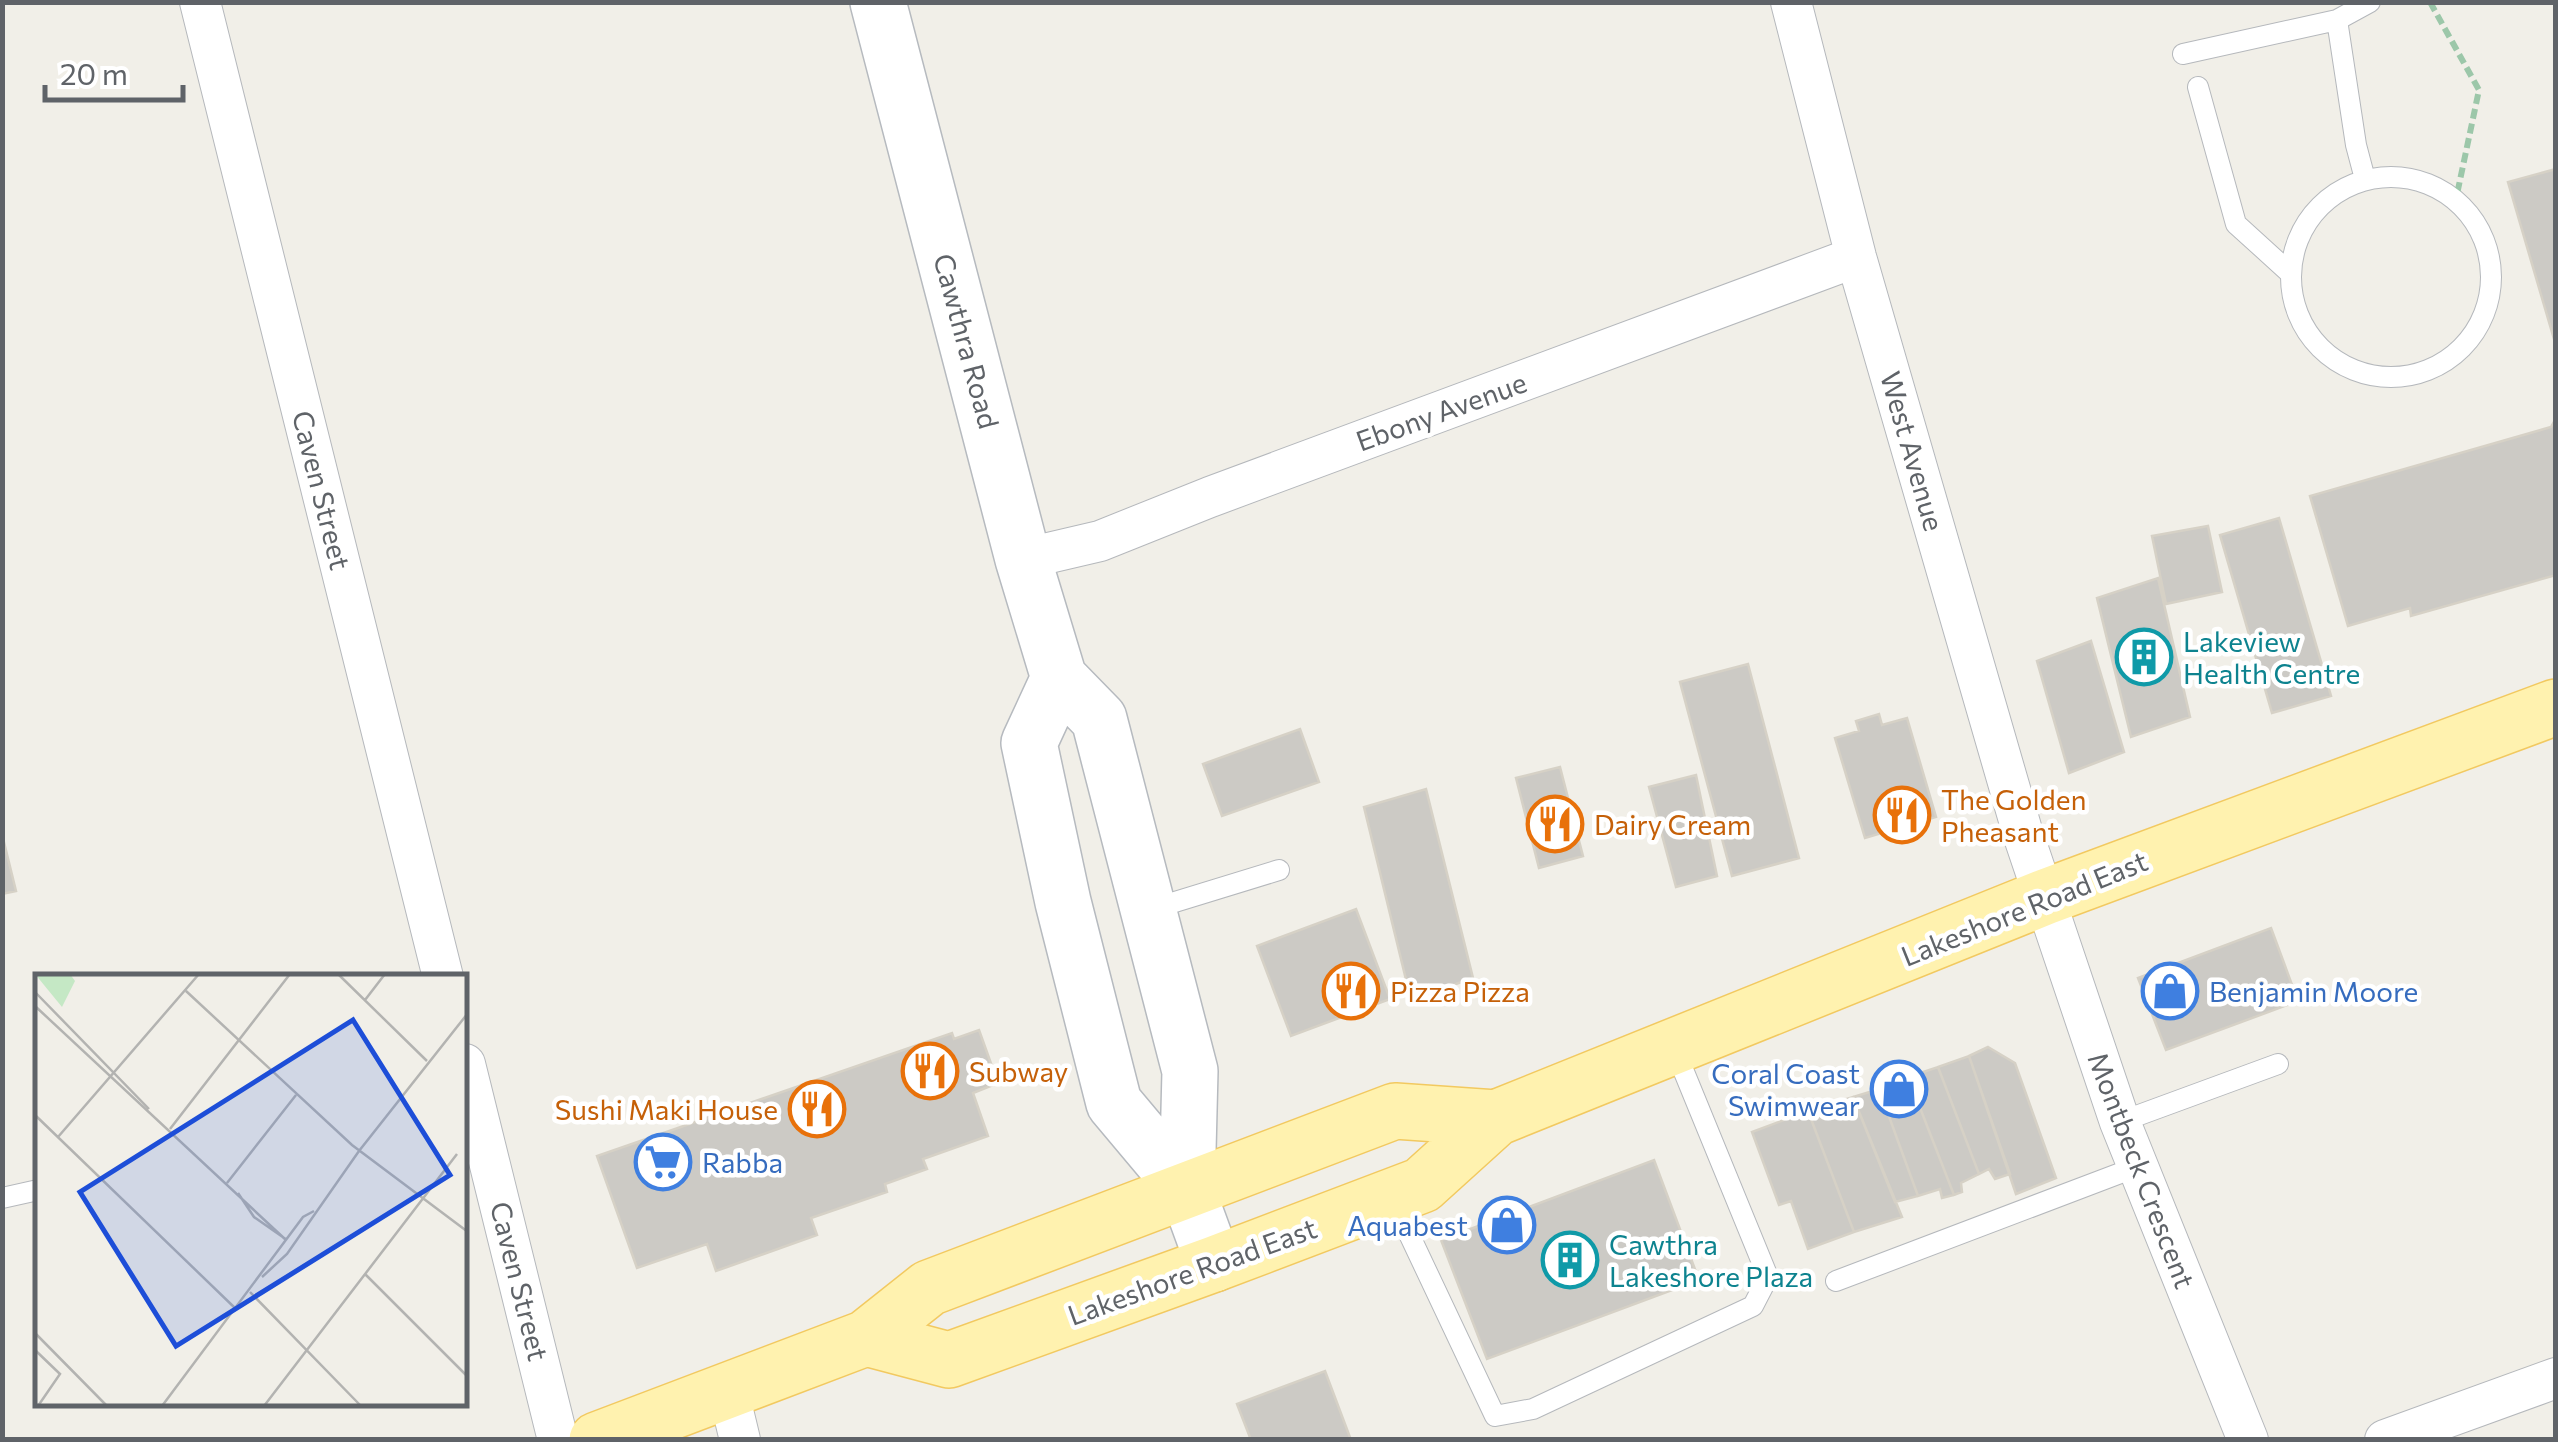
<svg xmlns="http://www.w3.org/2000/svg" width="2558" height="1442" viewBox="0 0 2558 1442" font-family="Commissioner,sans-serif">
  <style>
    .building { fill: #cccac5; stroke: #d6d1c6; stroke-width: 2.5 }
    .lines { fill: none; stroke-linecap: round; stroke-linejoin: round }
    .lane-casing { stroke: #b5b8bc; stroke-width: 22 }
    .street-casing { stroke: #b5b8bc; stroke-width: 42 }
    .secondary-casing { stroke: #b6babf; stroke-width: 58 }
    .primary-casing { stroke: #f2c960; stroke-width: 58 }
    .path { stroke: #9cc7a9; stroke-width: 6; stroke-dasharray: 10 5; stroke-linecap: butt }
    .lane { stroke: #fff; stroke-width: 20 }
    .street { stroke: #fff; stroke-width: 40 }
    .secondary { stroke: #fff; stroke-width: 55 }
    .primary { stroke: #fff2af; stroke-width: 55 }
    .labels { text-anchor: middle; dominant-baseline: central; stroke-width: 9; stroke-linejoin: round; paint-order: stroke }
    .street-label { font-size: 28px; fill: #5f6368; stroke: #fff }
    .culture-label { font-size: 28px; fill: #0d838f; stroke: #fff; text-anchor: start }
    .food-label { font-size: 28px; fill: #c56008; stroke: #fff; text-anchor: start }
    .shop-label { font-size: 28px; fill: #366cbe; stroke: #fff; text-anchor: start }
    .inset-road { fill: none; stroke: #b3b3b1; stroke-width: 2.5 }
    .view { fill: #1d4ed8; fill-opacity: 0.15; stroke: #1d4ed8; stroke-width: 5 }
    .inset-edge { fill: none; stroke: #5f6368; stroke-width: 5 }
  </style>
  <rect width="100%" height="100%" fill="#f1efe8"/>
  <path class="building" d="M 2556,169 L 2556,346 L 2508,182 Z
    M 2556,418 L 2556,575 L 2411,616 L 2410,608 L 2348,626 L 2310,496 L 2551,427 Z
    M 2279,518 L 2331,696 L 2272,713 L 2220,535 Z
    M 2208,526 L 2222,592 L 2166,604 L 2152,536 Z
    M 2158,578 L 2190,717 L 2131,737 L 2097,598 Z
    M 2091,641 L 2124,752 L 2069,773 L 2037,661 Z
    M 1748,664 L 1799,858 L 1732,876 L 1680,682 Z
    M 1879,714 L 1882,725 L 1907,718 L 1936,817 L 1865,838 L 1835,738 L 1859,731 L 1856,721 Z
    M 1300,729 L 1319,782 L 1222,816 L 1203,764 Z
    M 1560,767 L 1583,856 L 1539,868 L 1516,778 Z
    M 1696,775 L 1717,876 L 1676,887 L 1649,787 Z
    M 1426,789 L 1473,978 L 1411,1000 L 1364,807 Z
    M 2,834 L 16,891 L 2,894 Z
    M 1356,909 L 1390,999 L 1291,1036 L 1257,946 Z
    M 2271,928 L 2298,1001 L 2166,1050 L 2138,978 Z
    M 979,1030 L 998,1083 L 973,1093 L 988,1136 L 923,1159 L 927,1169 L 885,1184 L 887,1192 L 811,1218 L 817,1235 L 716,1271 L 707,1244 L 637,1268 L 597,1156 L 952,1033 L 954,1039 Z
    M 1988,1047 L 2015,1063 L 2056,1178 L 2016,1194 L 1969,1056 Z
    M 1969,1056 L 2010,1174 L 1995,1179 L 1989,1169 L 1979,1174 L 1938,1067 Z
    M 1938,1067 L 1979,1174 L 1961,1183 L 1962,1192 L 1954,1195 L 1908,1077 Z
    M 1908,1077 L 1954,1195 L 1942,1198 L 1940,1189 L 1918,1196 L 1879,1089 Z
    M 1879,1089 L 1918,1196 L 1895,1202 L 1853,1097 Z
    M 1853,1097 L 1902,1217 L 1854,1232 L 1808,1111 Z
    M 1808,1111 L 1854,1232 L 1808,1249 L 1791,1201 L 1779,1205 L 1752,1132 Z
    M 1654,1160 L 1699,1280 L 1487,1359 L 1441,1240 Z
    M 1325,1371 L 1351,1440 L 1251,1440 L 1237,1404 Z"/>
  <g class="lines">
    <g class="lane-casing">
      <path id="lane" d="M 2337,20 L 2356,145 L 2365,179
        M 2183,54 L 2337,20 L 2370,2
        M 2198,87 L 2236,224 L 2290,273
        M2291 277a100 100 0 1 1 200 0a100 100 0 1 1-200 0Z
        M 1152,909 L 1279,870
        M 2120,1122 L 2278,1064
        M 2,1198 L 38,1190
        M 1392,1198 L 1495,1416 L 1533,1409 L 1753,1306 L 1768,1277 L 1675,1050
        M 1836,1281 L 2139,1166"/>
    </g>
    <g class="street-casing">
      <path id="street" d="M 200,2 L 443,977
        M 1791,2 L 1856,257 L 2023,834 L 2120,1122 L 2248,1440
        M 1023,559 L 1100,541 L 1210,497 L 1856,257
        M 465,1064 L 558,1440
        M 728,1390 L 740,1440
        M 2385,1440 L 2556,1378"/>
    </g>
    <g class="secondary-casing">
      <path id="secondary" d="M 878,2 L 1023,559 L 1059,678 L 1099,719 L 1107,750 L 1190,1071 L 1187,1190
        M 1059,678 L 1029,743 L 1063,902 L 1114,1103 L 1187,1190 L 1214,1264"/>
    </g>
    <g class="primary-casing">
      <path id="primary" d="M 866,1338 L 949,1360 L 1214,1264 L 1422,1185 L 1496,1118 L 2045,897 L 2556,707
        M 597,1440 L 866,1338 L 929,1288 L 1395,1111 L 1496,1118"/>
    </g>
    <path class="path" d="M 2430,2 L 2479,90 L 2456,199"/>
    <use href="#lane" class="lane"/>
    <use href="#street" class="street"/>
    <use href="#secondary" class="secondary"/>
    <use href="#primary" class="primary"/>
  </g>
  <defs>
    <g id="building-ring" transform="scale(2.875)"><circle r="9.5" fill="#fff" stroke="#0f9aa8" stroke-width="1.5"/><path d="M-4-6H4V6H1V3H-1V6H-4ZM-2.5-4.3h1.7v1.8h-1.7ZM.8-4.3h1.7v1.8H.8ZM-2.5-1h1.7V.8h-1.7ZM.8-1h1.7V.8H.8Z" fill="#0f9aa8"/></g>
    <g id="restaurant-ring" transform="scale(2.875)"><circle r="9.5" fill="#fff" stroke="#e8710a" stroke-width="1.5"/><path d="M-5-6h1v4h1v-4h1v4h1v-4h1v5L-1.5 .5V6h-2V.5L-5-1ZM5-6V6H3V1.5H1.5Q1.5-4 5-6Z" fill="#e8710a"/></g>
    <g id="shop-ring" transform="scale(2.875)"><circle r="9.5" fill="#fff" stroke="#3f7fe0" stroke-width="1.5"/><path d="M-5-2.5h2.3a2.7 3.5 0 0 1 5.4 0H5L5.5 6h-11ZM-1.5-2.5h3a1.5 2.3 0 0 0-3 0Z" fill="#3f7fe0"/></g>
    <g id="supermarket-ring" transform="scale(2.875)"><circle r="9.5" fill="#fff" stroke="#3f7fe0" stroke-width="1.5"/><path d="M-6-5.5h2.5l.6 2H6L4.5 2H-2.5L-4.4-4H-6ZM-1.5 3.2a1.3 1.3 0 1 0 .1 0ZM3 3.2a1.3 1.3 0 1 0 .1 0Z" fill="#3f7fe0"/></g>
  </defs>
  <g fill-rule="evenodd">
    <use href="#building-ring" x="2144" y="657"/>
    <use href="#restaurant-ring" x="1902" y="815"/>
    <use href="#restaurant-ring" x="1555" y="824"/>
    <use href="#restaurant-ring" x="1351" y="991"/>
    <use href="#shop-ring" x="2170" y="991"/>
    <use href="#restaurant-ring" x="930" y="1071"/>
    <use href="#shop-ring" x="1899" y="1089"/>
    <use href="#restaurant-ring" x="817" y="1109"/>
    <use href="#supermarket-ring" x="663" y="1162"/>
    <use href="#shop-ring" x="1507" y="1225"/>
    <use href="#building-ring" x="1570" y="1260"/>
  </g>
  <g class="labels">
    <g class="street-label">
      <text transform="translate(967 341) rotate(75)">Cawthra Road</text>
      <text transform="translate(1441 411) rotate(-20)">Ebony Avenue</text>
      <text transform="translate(1913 451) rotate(74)">West Avenue</text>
      <text transform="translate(322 490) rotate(76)">Caven Street</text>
      <text transform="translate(2024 908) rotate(-22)">Lakeshore Road East</text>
      <text transform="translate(2142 1170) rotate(69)">Montbeck Crescent</text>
      <text transform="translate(1192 1271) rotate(-20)">Lakeshore Road East</text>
      <text transform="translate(520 1281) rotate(76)">Caven Street</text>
    </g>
    <g class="culture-label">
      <text x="2183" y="641">Lakeview<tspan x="2183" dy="32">Health Centre</tspan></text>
      <text x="1609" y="1244">Cawthra<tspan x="1609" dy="32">Lakeshore Plaza</tspan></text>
    </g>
    <g class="food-label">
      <text x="1941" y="799">The Golden<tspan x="1941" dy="32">Pheasant</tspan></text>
      <text x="1594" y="824">Dairy Cream</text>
      <text x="1390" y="991">Pizza Pizza</text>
      <text x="969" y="1071">Subway</text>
      <text x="778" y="1109" text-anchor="end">Sushi Maki House</text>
    </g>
    <g class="shop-label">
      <text x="2209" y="991">Benjamin Moore</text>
      <text x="1860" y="1073" text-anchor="end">Coral Coast<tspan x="1860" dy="32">Swimwear</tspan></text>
      <text x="702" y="1162">Rabba</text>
      <text x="1468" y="1225" text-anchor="end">Aquabest</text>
    </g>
  </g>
  <g transform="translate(35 974)">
    <rect width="432" height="432" fill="#f1efe8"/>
    <path d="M 0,0 L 35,0 L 40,7 L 27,33 Z" fill="#c5e8c5"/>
    <path class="inset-road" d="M 303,0 L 392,87M 151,17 L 317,171 L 433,258M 0,18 L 114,135M 330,26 L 350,0M 0,32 L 251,266M 0,141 L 201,335M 135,155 L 255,0M 23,163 L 164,0M 192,209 L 261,121M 203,219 L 219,243 L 252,266M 330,300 L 433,403M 227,303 L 252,280 L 324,177 L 433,39M 215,318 L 326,432M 0,359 L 72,432M 0,376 L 25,400 L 3,432M 127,432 L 268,243 L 279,237M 229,432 L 422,180"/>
    <path class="view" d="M 318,46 L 415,201 L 141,372 L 45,218 Z"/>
    <rect width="432" height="432" class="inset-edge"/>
  </g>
  <rect width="2558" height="1442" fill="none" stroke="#5f6368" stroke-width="10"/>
  <path d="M45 85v15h138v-15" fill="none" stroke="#5f6368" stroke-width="5"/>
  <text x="60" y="85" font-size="30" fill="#5f6368" stroke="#ffffff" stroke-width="8" paint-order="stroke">20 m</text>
</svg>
